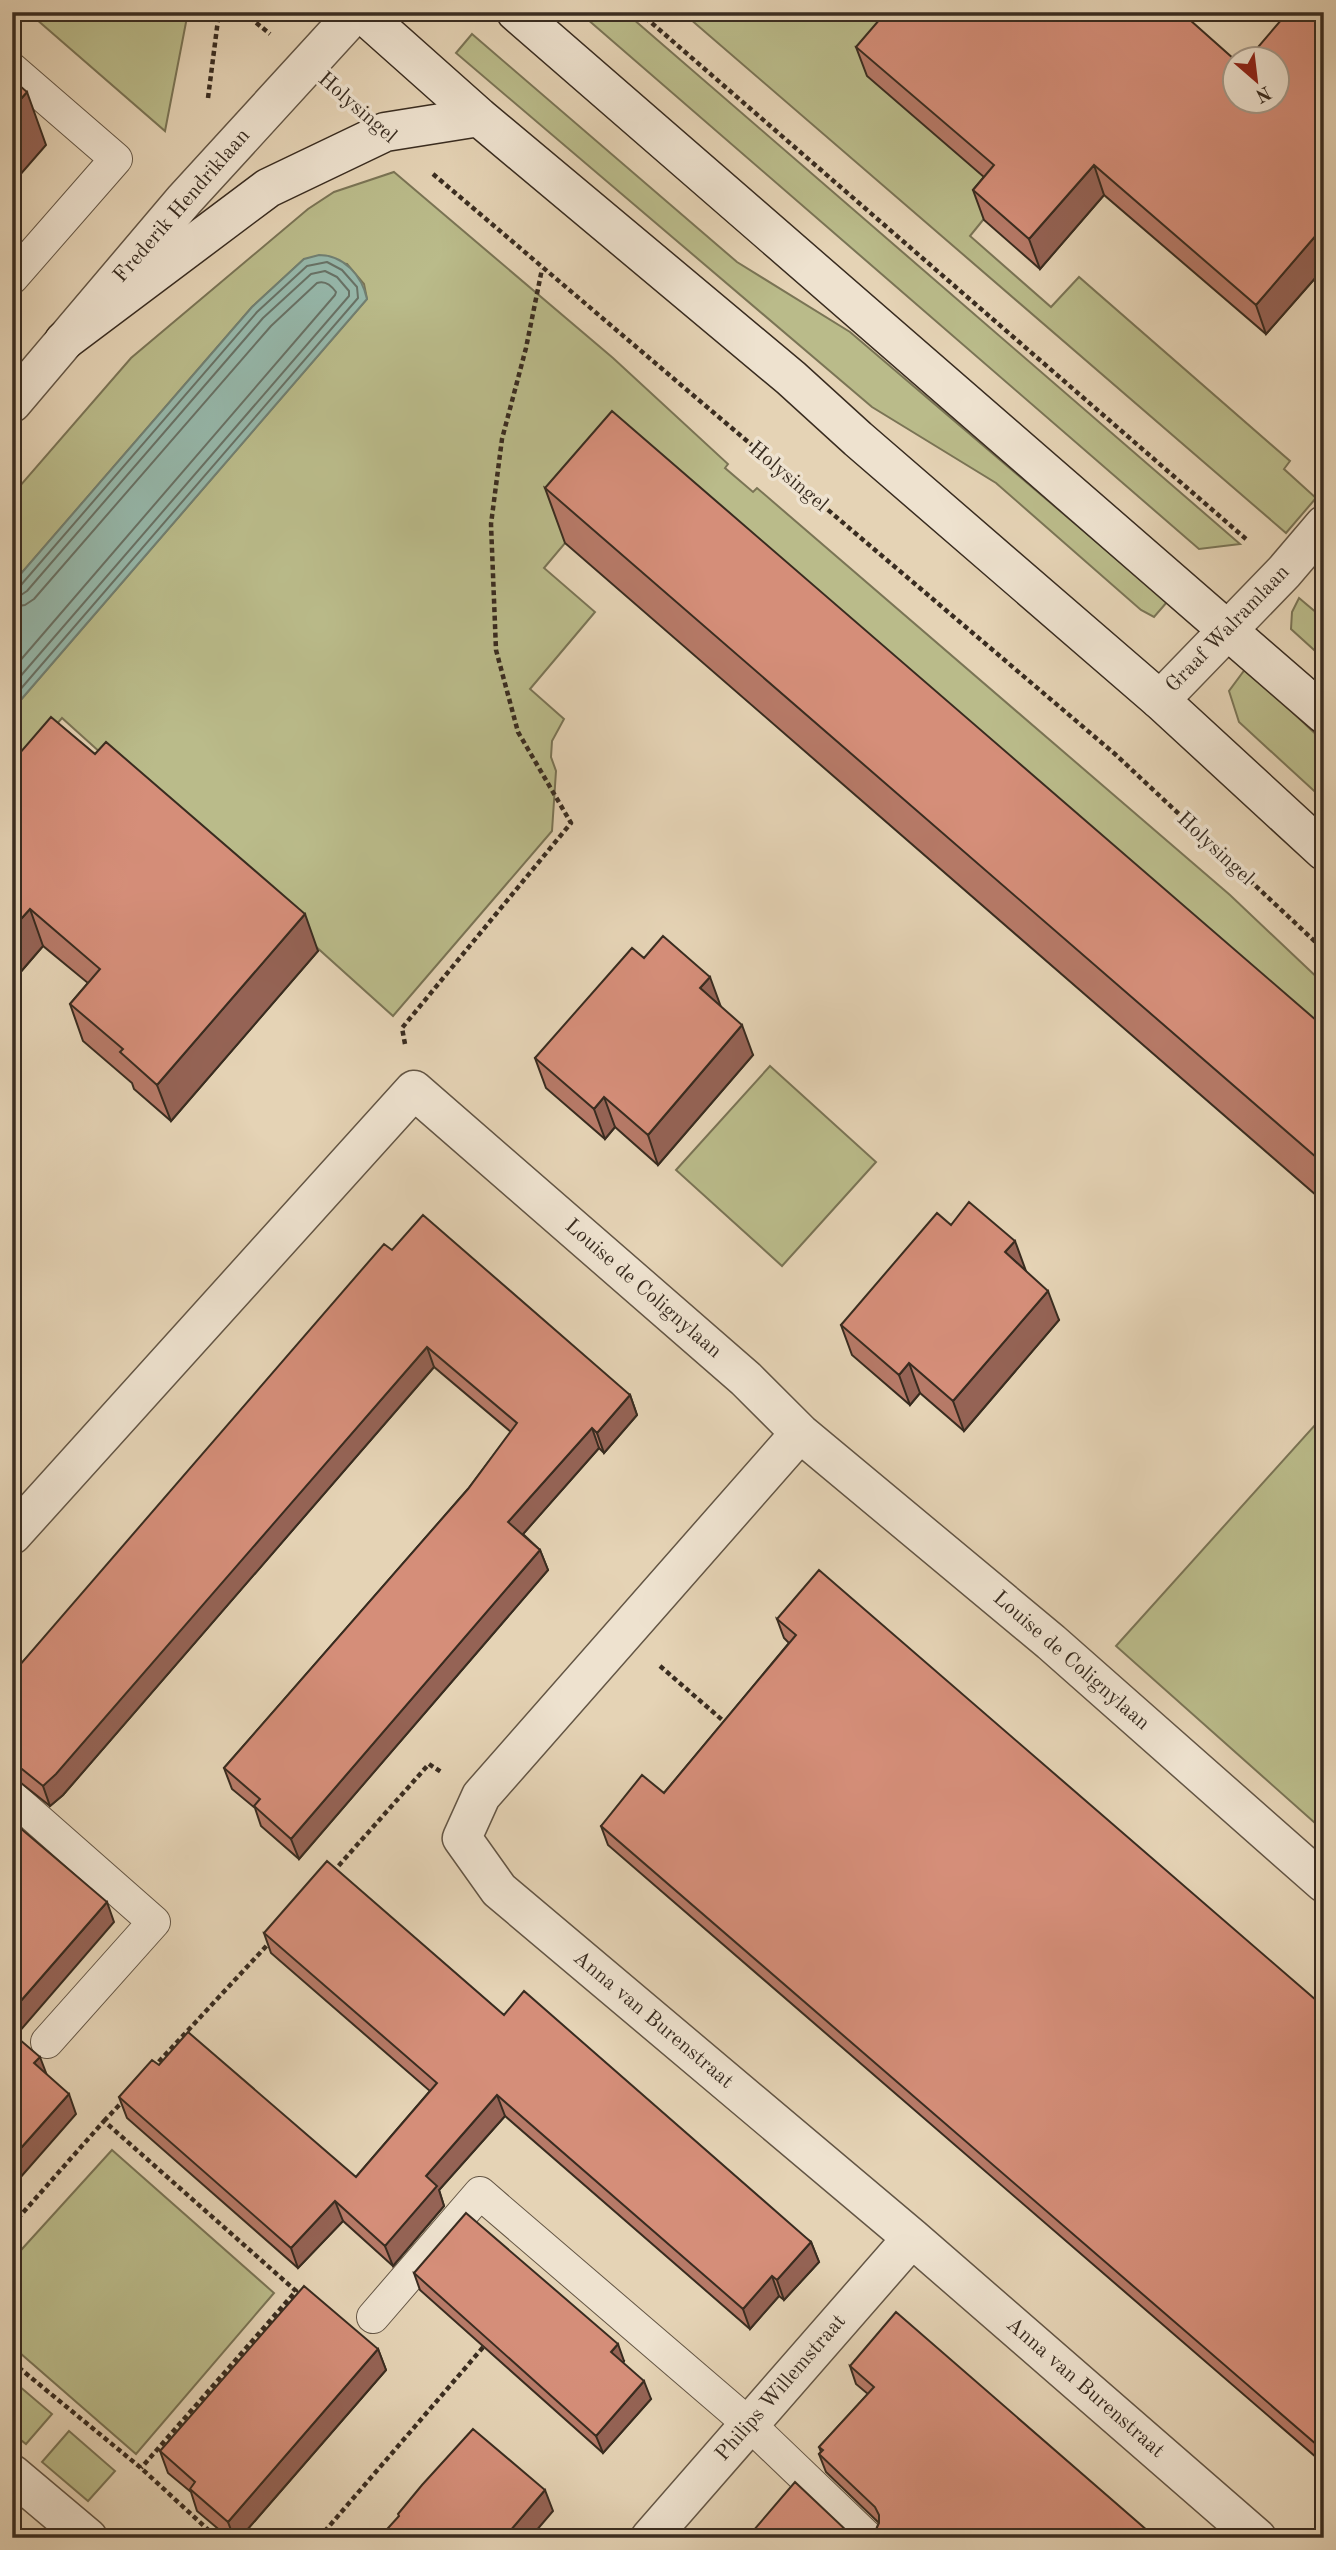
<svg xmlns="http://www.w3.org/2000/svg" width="1336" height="2550" viewBox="0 0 1336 2550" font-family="'Old Standard TT',serif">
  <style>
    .green { fill: #babb8a; stroke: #7a7455; stroke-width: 2 }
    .water { fill: #96b8ab; stroke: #718073; stroke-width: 2 }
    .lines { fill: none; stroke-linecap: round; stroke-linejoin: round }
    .shore { stroke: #687266; stroke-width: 2 }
    .lane-casing { stroke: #645645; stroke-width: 34 }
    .street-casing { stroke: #645645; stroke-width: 41 }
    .secondary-casing { stroke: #392c20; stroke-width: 41 }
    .path { stroke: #392c20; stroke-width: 4.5; stroke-dasharray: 5 3.5; stroke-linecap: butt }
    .lane { stroke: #eee2cf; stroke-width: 32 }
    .street { stroke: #eee2cf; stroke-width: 38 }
    .secondary { stroke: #eee2cf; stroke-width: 38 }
    .wall { fill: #b77a68; stroke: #392c20; stroke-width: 2 }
    .shaded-wall { fill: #956355; stroke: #392c20; stroke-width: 2 }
    .building { fill: #d58e79; stroke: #392c20; stroke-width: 2 }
    .labels { text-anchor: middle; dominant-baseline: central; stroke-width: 7; stroke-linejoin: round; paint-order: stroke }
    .street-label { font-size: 21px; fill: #392c20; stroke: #eee2cf }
  </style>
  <rect width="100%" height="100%" fill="#e5d3b5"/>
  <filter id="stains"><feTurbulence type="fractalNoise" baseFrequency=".00286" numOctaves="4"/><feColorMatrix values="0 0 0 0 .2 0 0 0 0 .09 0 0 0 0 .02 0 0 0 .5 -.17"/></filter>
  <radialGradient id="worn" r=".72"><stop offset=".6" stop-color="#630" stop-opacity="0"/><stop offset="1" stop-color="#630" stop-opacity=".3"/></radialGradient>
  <path class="green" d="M 28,12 L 188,12 L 165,131 Z
    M 579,12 L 625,12 L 1240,544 L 1199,549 Z
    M 682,12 L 922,12 L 1004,194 L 970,236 L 1051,307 L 1079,277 L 1290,461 L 1284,469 L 1316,498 L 1286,533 Z
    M 472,34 L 737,262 L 850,332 L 1167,602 L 1154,617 L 1141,610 L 996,483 L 872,407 L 456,53 Z
    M 394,172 L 613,358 L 728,464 L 725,468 L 753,492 L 757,488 L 1230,895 L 1324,984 L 1324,1065 L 565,543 L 544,568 L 595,612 L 530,689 L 564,719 L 552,741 L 551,757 L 556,771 L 552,831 L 393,1016 L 62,718 L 12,775 L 12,710 L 367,299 L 364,284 L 347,264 L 304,259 L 252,307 L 12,584 L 12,495 L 131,358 L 308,209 L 334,192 Z
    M 1299,598 L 1324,619 L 1324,659 L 1291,629 L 1292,612 Z
    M 1246,668 L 1324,742 L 1324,800 L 1239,722 L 1229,691 Z
    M 770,1066 L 876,1162 L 782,1266 L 676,1170 Z
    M 1324,1415 L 1324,1831 L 1116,1646 Z
    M 112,2150 L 274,2293 L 136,2454 L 12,2346 L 12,2260 Z
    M 12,2380 L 52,2414 L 26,2444 L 12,2433 Z
    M 69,2431 L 115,2471 L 88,2501 L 42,2462 Z"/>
  <path class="water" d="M 319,255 C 344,255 362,276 367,299 L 12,710 L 12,584 L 252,307 L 304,259 Z"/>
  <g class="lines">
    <path class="shore" d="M 12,588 L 21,585 L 257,312 L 307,266 L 327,262 L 342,270 L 357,287 L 358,298 L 12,699
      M 12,597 L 21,595 L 27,591 L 263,318 L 311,274 L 325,271 L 337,277 L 349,291 L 349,296 L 12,686
      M 12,607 L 25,605 L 34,599 L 271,326 L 317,283 C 325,280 331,285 336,292 L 335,295 L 12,670"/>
    <g class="lane-casing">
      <path id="lane" d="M 12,69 L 116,159 L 12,278
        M 12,1797 L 154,1922 L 47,2042
        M 373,2317 L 480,2193 L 749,2424 L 868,2538"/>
    </g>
    <g class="street-casing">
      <path id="street" d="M 12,403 L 184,200 L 356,12
        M 1160,700 L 1284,572 L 1324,525
        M 800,1433 L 481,1796 L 462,1838 L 499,1890 L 912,2238 L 1257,2538
        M 12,1535 L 414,1090 L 746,1379 L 800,1433 L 1051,1642 L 1324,1883
        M 12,2474 L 88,2538
        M 650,2538 L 912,2238"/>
    </g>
    <g class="secondary-casing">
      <path id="secondary" d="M 361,12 L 479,117 L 791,378 L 858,439 L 1160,700 L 1324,851
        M 516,12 L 1324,714
        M 64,341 L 268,188 L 385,132 L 479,117"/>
    </g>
    <path class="path" d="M 243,12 L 270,34
      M 639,12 L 1246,539
      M 208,98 L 219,12
      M 433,174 L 1115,754 L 1324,950
      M 405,1044 L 402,1028 L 571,823 L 518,732 L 496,650 L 491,524 L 502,439 L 526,348 L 542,269
      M 660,1666 L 728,1725
      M 333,1872 L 429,1764 L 441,1772
      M 153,2068 L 271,1941
      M 104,2121 L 124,2100
      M 12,2225 L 104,2121 L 296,2291 L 141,2468
      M 12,2362 L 141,2468 L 217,2538
      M 319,2538 L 485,2345"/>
    <use href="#lane" class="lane"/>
    <use href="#street" class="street"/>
    <use href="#secondary" class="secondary"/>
  </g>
  <path class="wall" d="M 1324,12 L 1324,268 L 1266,334 L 1104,195 L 1040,269 L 984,220 L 973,190 L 984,177 L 867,76 L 856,47 L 1235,102 Z
    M 545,488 L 1324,1027 L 1324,1202 L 565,543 Z
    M 12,762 L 318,951 L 171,1121 L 134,1089 L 132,1083 L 83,1041 L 70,1004 L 88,983 L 43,946 L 12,982 Z
    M 644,958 L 721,1007 L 753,1055 L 658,1165 L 615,1127 L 605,1139 L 546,1088 L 535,1058 Z
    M 951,1225 L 1025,1270 L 1059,1320 L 964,1431 L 920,1393 L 910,1405 L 852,1355 L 841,1325 Z
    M 392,1250 L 630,1395 L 637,1415 L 604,1453 L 599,1448 L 523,1534 L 540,1550 L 548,1570 L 299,1859 L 261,1826 L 255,1808 L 232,1789 L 224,1768 L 468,1489 L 511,1432 L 434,1367 L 63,1795 L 50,1806 L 16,1779 L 12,1779 L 12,1674 Z
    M 777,1619 L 1324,2007 L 1324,2464 L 608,1845 L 601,1826 L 664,1793 L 789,1643 L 784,1638 Z
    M 264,1933 L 504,2015 L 811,2242 L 819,2262 L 784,2300 L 779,2296 L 750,2329 L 505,2116 L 439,2190 L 444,2206 L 393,2266 L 343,2221 L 298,2268 L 127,2118 L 119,2097 L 159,2065 L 356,2177 L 430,2091 L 271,1953 Z
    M 414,2273 L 624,2361 L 623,2363 L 651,2399 L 603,2453 L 420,2290 Z
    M 378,2349 L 386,2370 L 240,2538 L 229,2538 L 197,2511 L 191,2492 L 168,2473 L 160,2451 Z
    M 850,2366 L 1156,2538 L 747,2538 L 849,2533 L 858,2538 L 866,2538 L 875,2532 L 879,2523 L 826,2472 L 819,2454 L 821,2452 L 819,2447 L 868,2394 L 856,2384 Z"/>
  <path class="shaded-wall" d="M 27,92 L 46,145 L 12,184 L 12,109 Z
    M 1094,165 L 1104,195 L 1040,269 L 1029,239 Z
    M 1324,226 L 1324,268 L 1266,334 L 1256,305 Z
    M 30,909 L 43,946 L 12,982 L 12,929 Z
    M 305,914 L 318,951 L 171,1121 L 157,1085 Z
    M 710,977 L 721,1007 L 700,988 Z
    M 742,1025 L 753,1055 L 658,1165 L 648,1135 Z
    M 604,1097 L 615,1127 L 605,1139 L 594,1109 Z
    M 1015,1241 L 1026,1271 L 1005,1252 Z
    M 1048,1291 L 1059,1320 L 964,1431 L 953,1401 Z
    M 427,1347 L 434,1367 L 63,1795 L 50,1806 L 43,1786 Z
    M 909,1363 L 920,1393 L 910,1405 L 899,1375 Z
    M 630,1395 L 637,1415 L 604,1453 L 597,1433 Z
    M 592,1428 L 599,1448 L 516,1542 L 508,1522 Z
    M 540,1550 L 548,1570 L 299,1859 L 291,1839 Z
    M 15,1810 L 22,1830 L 12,1831 L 12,1812 Z
    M 107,1902 L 114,1922 L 12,2040 L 12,2011 Z
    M 40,2057 L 48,2078 L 34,2063 Z
    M 69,2094 L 76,2114 L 12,2187 L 12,2158 Z
    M 497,2095 L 505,2116 L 439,2190 L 444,2206 L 393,2266 L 385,2246 L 426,2176 Z
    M 335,2201 L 343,2221 L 298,2268 L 291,2248 Z
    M 811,2242 L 819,2262 L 784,2300 L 777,2280 Z
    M 772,2276 L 779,2296 L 750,2329 L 743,2309 Z
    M 618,2344 L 624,2361 L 617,2369 L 611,2352 Z
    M 378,2349 L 386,2370 L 240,2538 L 234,2538 L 228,2522 Z
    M 644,2381 L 651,2399 L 603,2453 L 596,2436 Z
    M 545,2490 L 553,2511 L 530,2538 L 504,2538 Z"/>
  <path class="building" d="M 886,12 L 1181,12 L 1235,60 L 1235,102 L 1277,102 L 1277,60 L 1247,60 L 1288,12 L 1324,12 L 1324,226 L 1256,305 L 1094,165 L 1029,239 L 973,190 L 994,165 L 856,47 Z
    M 12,79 L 27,92 L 12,109 Z
    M 612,411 L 1324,1027 L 1324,1164 L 545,488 Z
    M 51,717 L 95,754 L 106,742 L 305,914 L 157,1085 L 120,1052 L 123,1049 L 70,1004 L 100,969 L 30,909 L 12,929 L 12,762 Z
    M 663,936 L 710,977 L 700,988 L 742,1025 L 648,1135 L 604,1097 L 594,1109 L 535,1058 L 632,948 L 644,958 Z
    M 969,1202 L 1015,1241 L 1005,1252 L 1048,1291 L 953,1401 L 909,1363 L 899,1375 L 841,1325 L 937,1213 L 951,1225 Z
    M 423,1215 L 630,1395 L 597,1433 L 592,1428 L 508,1522 L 540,1550 L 291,1839 L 254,1806 L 260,1799 L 224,1768 L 468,1489 L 517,1423 L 427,1347 L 56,1774 L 43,1786 L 12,1761 L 12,1674 L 384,1244 L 392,1250 Z
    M 819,1570 L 1324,2007 L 1324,2451 L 601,1826 L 642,1775 L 664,1793 L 796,1635 L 777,1619 Z
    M 12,1821 L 107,1902 L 12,2011 Z
    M 327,1861 L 504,2015 L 524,1991 L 811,2242 L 777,2280 L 772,2276 L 743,2309 L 497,2095 L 426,2176 L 437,2186 L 385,2246 L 335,2201 L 291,2248 L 119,2097 L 152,2060 L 159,2065 L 188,2032 L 356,2177 L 437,2083 L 264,1933 Z
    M 12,2033 L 40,2057 L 34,2063 L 69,2094 L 12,2158 Z
    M 466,2213 L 618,2344 L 611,2352 L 644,2381 L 596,2436 L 414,2273 Z
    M 304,2286 L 378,2349 L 228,2522 L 190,2489 L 195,2482 L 160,2451 Z
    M 896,2312 L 1156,2538 L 747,2538 L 795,2482 L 849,2533 L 858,2538 L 866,2538 L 875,2532 L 879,2523 L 879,2515 L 875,2507 L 819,2454 L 823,2450 L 819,2447 L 874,2387 L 850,2366 Z
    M 473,2429 L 545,2490 L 504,2538 L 379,2538 L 399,2516 L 398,2514 L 422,2485 Z"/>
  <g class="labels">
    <g class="street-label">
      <text transform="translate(357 108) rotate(41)">Holysingel</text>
      <text transform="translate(182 206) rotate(-49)">Frederik Hendriklaan</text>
      <text transform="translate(788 477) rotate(40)">Holysingel</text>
      <text transform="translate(1228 629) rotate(-46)">Graaf Walramlaan</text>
      <text transform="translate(1215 849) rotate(43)">Holysingel</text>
      <text transform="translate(643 1289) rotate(41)">Louise de Colignylaan</text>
      <text transform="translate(1071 1661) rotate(41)">Louise de Colignylaan</text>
      <text transform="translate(653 2020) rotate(40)">Anna van Burenstraat</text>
      <text transform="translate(781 2388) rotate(-49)">Philips Willemstraat</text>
      <text transform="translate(1085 2388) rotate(41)">Anna van Burenstraat</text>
    </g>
  </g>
  <rect width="1336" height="2550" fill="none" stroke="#e5d3b5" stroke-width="42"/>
  <rect x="14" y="14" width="1308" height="2522" fill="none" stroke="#392c20" stroke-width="3.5"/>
  <rect x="21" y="21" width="1294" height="2508" fill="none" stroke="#392c20" stroke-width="2"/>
  <g transform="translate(1256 80) rotate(152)"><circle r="33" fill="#eee2cf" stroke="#a69989" stroke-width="2"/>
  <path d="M0-5L12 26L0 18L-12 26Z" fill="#8f2418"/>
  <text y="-10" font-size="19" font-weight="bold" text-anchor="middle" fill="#392c20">N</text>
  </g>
  <rect width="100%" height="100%" filter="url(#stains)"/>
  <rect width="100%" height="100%" fill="url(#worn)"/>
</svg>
